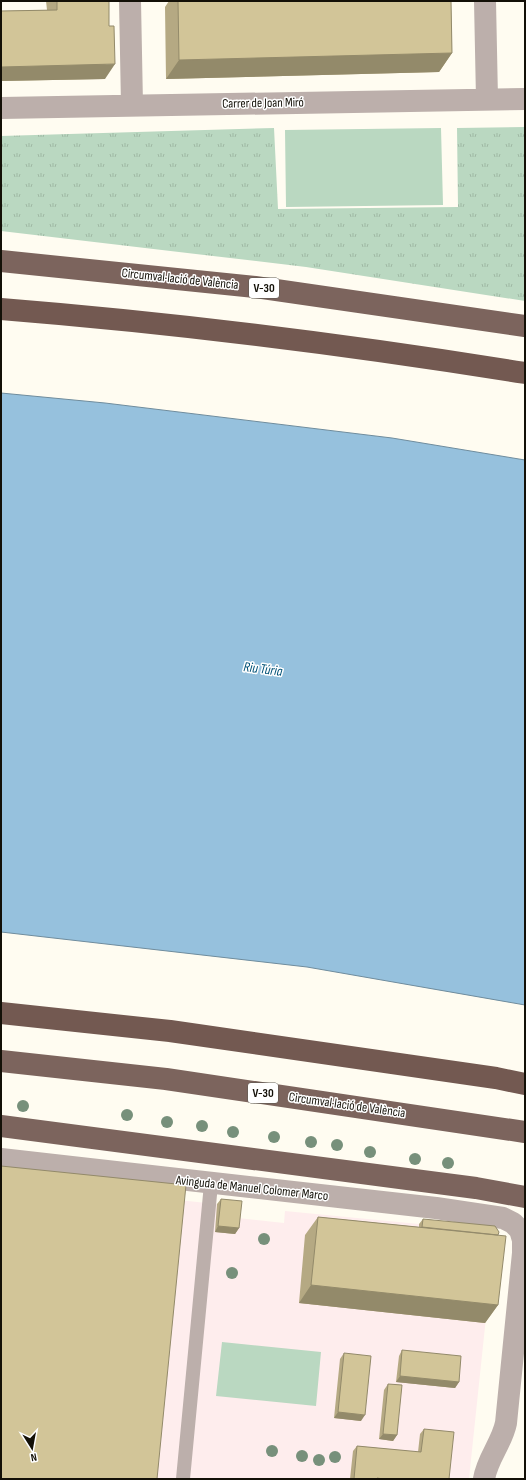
<svg xmlns="http://www.w3.org/2000/svg" width="526" height="1480" viewBox="0 0 526 1480" font-family="'Sofia Sans Condensed',sans-serif">
  <style>
    .education { fill: #feeded }
    .grass { fill: url(#grass-tufts) }
    .pitch { fill: #bad8c1 }
    .water { fill: #96c1dd; stroke: #6f8c9d }
    .lines { fill: none; stroke-linecap: round; stroke-linejoin: round }
    .service { stroke: #bcafab; stroke-width: 14 }
    .minor { stroke: #bcafab; stroke-width: 22 }
    .trunk { stroke: #7c645d; stroke-width: 22 }
    .motorway { stroke: #735951; stroke-width: 22 }
    .tree { fill: #77907b }
    .wall { fill: #b5a983 }
    .shaded-wall { fill: #938a6a }
    .building { fill: #d2c598; stroke: #938a6a }
    .labels { text-anchor: middle; dominant-baseline: central; stroke-width: 3; stroke-linejoin: round; paint-order: stroke }
    .shield { fill: #fff; stroke: #5a5851; stroke-width: 1 }
    .shield-label { font-size: 12px; font-weight: bold; fill: #131007 }
    .street-label { font-size: 13px; fill: #131007; stroke: #fff }
    .water-label { font-size: 14px; font-style: italic; fill: #015176; stroke: #fff }
  </style>
  <defs>
    <pattern id="grass-tufts" width="24" height="20" patternUnits="userSpaceOnUse"><rect width="24" height="20" fill="#bad8c1"/><path d="M3 7l-1-3M5 7V3M7 7l1-3M15 17l-1-3M17 17v-4M19 17l1-3" fill="none" stroke="#9fb8a4"/></pattern>
  </defs>
  <rect width="100%" height="100%" fill="#fffcf1"/>
  <path class="education" d="M 1,1182 L 217,1204 L 237,1218 L 284,1223 L 285,1211 L 491,1231 L 488,1298 L 469,1479 L 1,1479 Z"/>
  <path class="grass" d="M 525,127 L 525,301 L 306,267 L 1,231 L 1,136 L 274,128 L 278,209 L 458,207 L 457,128 Z"/>
  <path class="pitch" d="M 441,128 L 443,205 L 286,207 L 285,130 Z
    M 222,1342 L 321,1352 L 316,1406 L 216,1396 Z"/>
  <path class="water" d="M 1,393 L 105,403 L 392,438 L 525,460 L 525,1005 L 307,967 L 1,932 Z"/>
  <g class="lines">
    <path class="service" d="M 183,1479 L 211,1184"/>
    <path class="minor" d="M 130,1 L 132,105
      M 485,1 L 487,99
      M 1,108 L 525,99
      M 1,1159 L 436,1208 L 503,1218 L 513,1223 L 520,1230 L 523,1240 L 523,1253 L 506,1423 C 502,1443 487,1459 484,1479"/>
    <path class="trunk" d="M 1,261 L 255,287 L 525,326
      M 1,1061 L 166,1079 L 525,1132
      M 1,1126 L 476,1188 L 525,1197"/>
    <path class="motorway" d="M 1,309 C 176,323 351,345 525,373
      M 1,1013 L 170,1031 L 496,1078 L 525,1084"/>
  </g>
  <g class="tree">
    <circle cx="23" cy="1106" r="6"/>
    <circle cx="127" cy="1115" r="6"/>
    <circle cx="167" cy="1122" r="6"/>
    <circle cx="202" cy="1126" r="6"/>
    <circle cx="233" cy="1132" r="6"/>
    <circle cx="274" cy="1137" r="6"/>
    <circle cx="311" cy="1142" r="6"/>
    <circle cx="337" cy="1145" r="6"/>
    <circle cx="370" cy="1152" r="6"/>
    <circle cx="415" cy="1159" r="6"/>
    <circle cx="448" cy="1163" r="6"/>
    <circle cx="264" cy="1239" r="6"/>
    <circle cx="232" cy="1273" r="6"/>
    <circle cx="272" cy="1451" r="6"/>
    <circle cx="302" cy="1456" r="6"/>
    <circle cx="335" cy="1457" r="6"/>
    <circle cx="319" cy="1460" r="6"/>
  </g>
  <path class="wall" d="M 46,1 L 109,1 L 105,79 L 1,81 L 1,11 L 47,10 Z
    M 169,1 L 451,1 L 452,53 L 439,72 L 166,79 L 165,7 Z
    M 524,1 L 525,1 L 525,65 Z
    M 221,1199 L 239,1228 L 235,1234 L 215,1232 L 217,1204 Z
    M 318,1217 L 419,1227 L 419,1224 L 423,1219 L 498,1305 L 485,1323 L 299,1303 L 305,1235 Z
    M 402,1350 L 459,1382 L 455,1388 L 396,1382 L 399,1356 Z
    M 344,1353 L 361,1421 L 334,1418 L 340,1359 Z
    M 388,1384 L 397,1435 L 393,1441 L 379,1439 L 384,1390 Z
    M 424,1429 L 449,1479 L 350,1479 L 353,1451 L 357,1446 L 418,1452 L 420,1434 Z"/>
  <path class="shaded-wall" d="M 452,53 L 439,72 L 166,79 L 179,60 Z
    M 115,64 L 105,79 L 1,81 L 1,67 Z
    M 218,1226 L 239,1228 L 235,1234 L 215,1232 Z
    M 311,1285 L 498,1305 L 485,1323 L 299,1303 Z
    M 400,1376 L 459,1382 L 455,1388 L 396,1382 Z
    M 338,1412 L 365,1415 L 361,1421 L 334,1418 Z
    M 383,1434 L 397,1435 L 393,1441 L 379,1439 Z"/>
  <path class="building" d="M 57,1 L 109,1 L 109,26 L 114,26 L 115,64 L 1,67 L 1,11 L 57,10 Z
    M 178,1 L 451,1 L 452,53 L 179,60 Z
    M 1,1166 L 186,1185 L 157,1479 L 1,1479 Z
    M 221,1199 L 242,1201 L 239,1228 L 218,1226 Z
    M 318,1217 L 506,1236 L 498,1305 L 311,1285 Z
    M 423,1219 L 495,1226 L 499,1232 L 498,1235 L 422,1227 Z
    M 402,1350 L 461,1356 L 459,1382 L 400,1376 Z
    M 344,1353 L 371,1356 L 365,1415 L 338,1412 Z
    M 388,1384 L 402,1385 L 397,1435 L 383,1434 Z
    M 424,1429 L 454,1432 L 449,1479 L 383,1479 L 377,1478 L 377,1479 L 354,1479 L 357,1446 L 421,1452 Z"/>
  <g class="labels">
    <g class="shield">
      <rect x="249" y="278" width="30" height="20" rx="3"/>
      <rect x="248" y="1083" width="30" height="20" rx="3"/>
    </g>
    <g class="shield-label">
      <text x="264" y="288">V-30</text>
      <text x="263" y="1093">V-30</text>
    </g>
    <g class="street-label">
      <text transform="translate(263 103) rotate(-1)">Carrer de Joan Miró</text>
      <text transform="translate(180 279) rotate(6)">Circumval·lació de València</text>
      <text transform="translate(347 1105) rotate(8)">Circumval·lació de València</text>
      <text transform="translate(252 1188) rotate(6)">Avinguda de Manuel Colomer Marco</text>
    </g>
    <g class="water-label">
      <text transform="translate(263 669) rotate(7)">Riu Túria</text>
    </g>
  </g>
  <rect width="526" height="1480" fill="none" stroke="#131007" stroke-width="4"/>
  <g transform="translate(32 1448) rotate(169)" stroke="#ffffff" stroke-width="3" paint-order="stroke">
  <path d="M0-3L7 15L0 10L-7 15Z" fill="#131007"/>
  <text y="-6" font-size="11" font-weight="bold" text-anchor="middle" fill="#131007">N</text>
  </g>
</svg>
